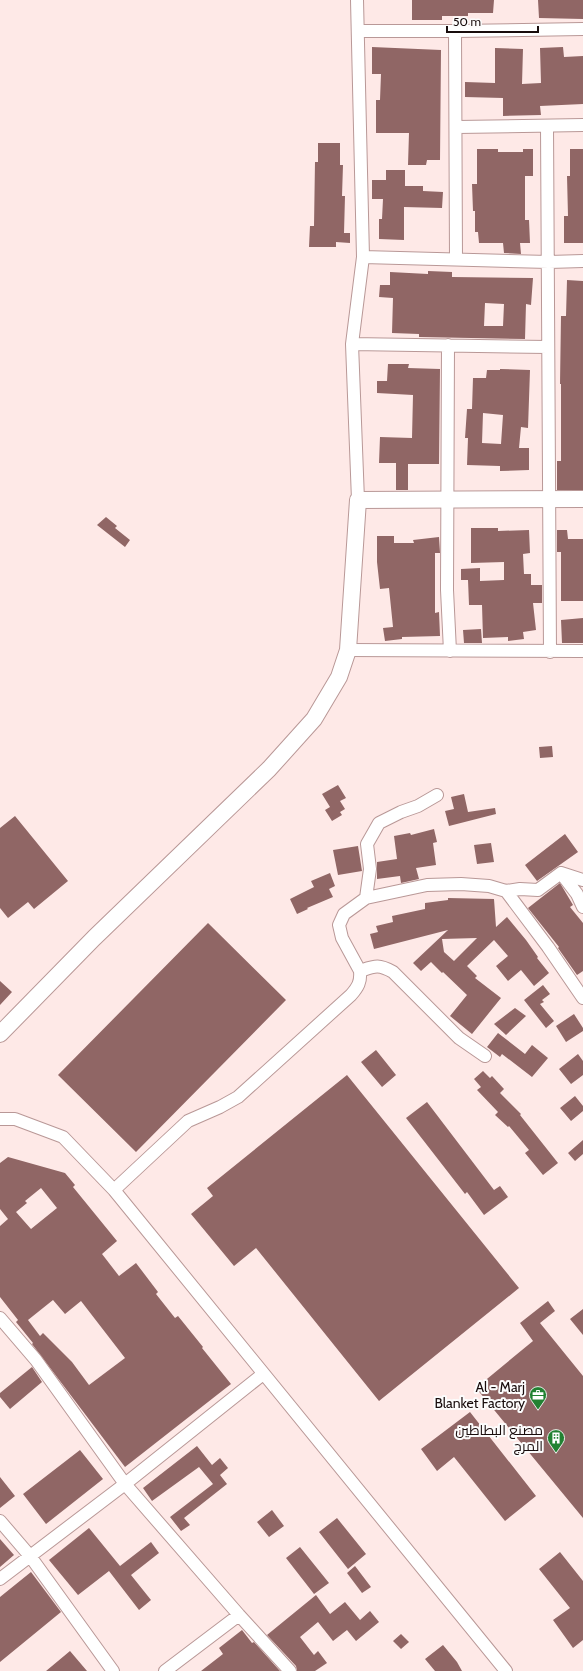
<svg xmlns="http://www.w3.org/2000/svg" width="583" height="1671" viewBox="0 0 583 1671" font-family="Cabin,Cairo,sans-serif">
  <style>
    .building { fill: #906665; fill-rule: evenodd }
    .lines { fill: none; stroke-linecap: round; stroke-linejoin: round }
    .minor-casing { stroke: #b99897; stroke-width: 14 }
    .tertiary-casing { stroke: #b99897; stroke-width: 18 }
    .minor { stroke: #fff; stroke-width: 12 }
    .tertiary { stroke: #fff; stroke-width: 16 }
    .labels { text-anchor: middle; dominant-baseline: central; stroke-width: 4; stroke-linejoin: round; paint-order: stroke }
    .poi-label { font-size: 14px; fill: #180c0c; stroke: #fcfcfc; text-anchor: end }
  </style>
  <rect width="100%" height="100%" fill="#fee9e7"/>
  <path class="building" d="M 412,0 L 494,0 L 493,13 L 468,13 L 468,16 L 442,16 L 442,20 L 412,20 Z
    M 538,0 L 583,0 L 583,19 L 539,18 Z
    M 372,47 L 441,50 L 440,160 L 427,160 L 426,165 L 408,165 L 409,133 L 376,133 L 376,100 L 380,100 L 381,74 L 372,74 Z
    M 563,47 L 564,57 L 583,56 L 583,104 L 540,106 L 541,115 L 503,116 L 503,98 L 465,97 L 465,82 L 495,83 L 495,48 L 523,49 L 522,84 L 541,83 L 540,48 Z
    M 318,143 L 340,143 L 340,165 L 343,165 L 342,196 L 345,196 L 344,233 L 350,233 L 350,243 L 336,242 L 336,247 L 309,247 L 310,226 L 314,226 L 315,162 L 318,162 Z
    M 477,149 L 498,149 L 498,152 L 523,152 L 523,149 L 533,149 L 533,176 L 525,176 L 525,220 L 529,220 L 530,243 L 520,243 L 521,254 L 504,253 L 503,243 L 479,243 L 478,232 L 475,232 L 475,211 L 473,211 L 472,184 L 477,184 Z
    M 570,149 L 583,149 L 583,243 L 564,243 L 564,216 L 568,216 L 567,176 L 570,176 Z
    M 386,170 L 405,170 L 405,186 L 423,186 L 423,191 L 443,192 L 442,208 L 404,207 L 404,240 L 379,239 L 379,219 L 382,219 L 383,199 L 372,199 L 372,180 L 386,180 Z
    M 428,271 L 452,272 L 452,277 L 533,278 L 531,305 L 526,304 L 525,339 L 419,337 L 419,334 L 392,333 L 393,298 L 379,297 L 380,285 L 390,285 L 390,272 L 428,274 ZM 485,303 L 504,304 L 503,326 L 484,326 Z
    M 567,280 L 583,281 L 583,490 L 557,490 L 557,461 L 561,461 L 561,384 L 560,384 L 561,316 L 566,316 Z
    M 388,364 L 409,364 L 408,368 L 440,369 L 439,464 L 408,464 L 408,490 L 396,490 L 396,463 L 379,463 L 380,437 L 412,438 L 413,395 L 377,393 L 377,381 L 387,381 Z
    M 500,369 L 530,370 L 528,428 L 521,427 L 519,448 L 529,448 L 529,470 L 500,471 L 500,466 L 467,465 L 468,438 L 465,438 L 467,409 L 472,409 L 473,378 L 486,378 L 487,370 L 500,370 ZM 483,413 L 503,415 L 501,444 L 482,443 Z
    M 106,517 L 117,526 L 115,528 L 130,540 L 125,547 L 97,525 Z
    M 471,528 L 498,528 L 498,531 L 529,530 L 530,553 L 523,554 L 524,574 L 531,574 L 531,585 L 542,585 L 542,603 L 533,603 L 536,630 L 523,632 L 524,639 L 508,641 L 508,637 L 483,638 L 482,605 L 469,605 L 468,580 L 461,580 L 461,569 L 480,568 L 480,581 L 504,580 L 504,562 L 471,563 Z
    M 557,530 L 567,530 L 568,539 L 583,539 L 583,601 L 561,601 L 561,552 L 557,552 Z
    M 377,536 L 394,536 L 394,543 L 414,543 L 413,540 L 439,537 L 440,553 L 435,553 L 435,613 L 439,612 L 440,636 L 402,637 L 402,639 L 385,641 L 383,628 L 393,627 L 389,588 L 380,589 L 377,562 Z
    M 583,618 L 583,643 L 562,643 L 561,620 Z
    M 481,629 L 482,643 L 464,643 L 463,630 Z
    M 552,746 L 553,757 L 540,758 L 539,747 Z
    M 338,785 L 346,798 L 340,801 L 345,809 L 340,812 L 342,815 L 332,821 L 325,810 L 330,807 L 322,794 Z
    M 464,794 L 468,812 L 495,808 L 496,814 L 449,826 L 445,811 L 454,809 L 451,797 Z
    M 15,816 L 68,881 L 34,909 L 28,902 L 8,918 L 0,908 L 0,828 Z
    M 434,829 L 437,842 L 433,843 L 436,865 L 416,868 L 419,879 L 401,883 L 400,876 L 377,879 L 377,862 L 397,859 L 394,836 L 410,833 L 411,835 Z
    M 565,834 L 578,852 L 537,881 L 525,865 Z
    M 491,843 L 494,862 L 477,864 L 474,845 Z
    M 358,846 L 362,871 L 338,875 L 333,850 Z
    M 330,873 L 335,886 L 329,889 L 333,897 L 307,908 L 308,909 L 297,914 L 290,899 L 314,887 L 311,881 Z
    M 560,883 L 573,905 L 570,907 L 583,923 L 583,971 L 577,975 L 558,948 L 559,947 L 528,908 Z
    M 448,898 L 494,899 L 496,927 L 507,917 L 526,940 L 538,957 L 537,958 L 549,973 L 534,986 L 521,970 L 508,981 L 496,966 L 508,956 L 494,940 L 467,966 L 477,976 L 475,978 L 501,998 L 472,1034 L 450,1016 L 467,995 L 443,972 L 442,973 L 431,962 L 421,971 L 413,963 L 448,930 L 374,949 L 370,934 L 378,932 L 376,926 L 393,922 L 392,916 L 425,909 L 425,903 L 448,900 ZM 477,938 L 454,961 L 444,952 L 442,939 Z
    M 208,923 L 286,1000 L 136,1152 L 58,1075 Z
    M 0,981 L 12,992 L 0,1005 Z
    M 543,985 L 550,994 L 542,1000 L 544,1002 L 540,1004 L 554,1021 L 546,1028 L 524,1000 Z
    M 515,1008 L 526,1016 L 506,1035 L 494,1024 Z
    M 574,1014 L 583,1028 L 583,1031 L 566,1042 L 556,1026 Z
    M 498,1033 L 525,1054 L 532,1045 L 548,1058 L 532,1077 L 502,1054 L 500,1057 L 487,1047 Z
    M 376,1050 L 396,1075 L 382,1087 L 361,1062 Z
    M 578,1054 L 583,1061 L 583,1075 L 571,1084 L 559,1069 Z
    M 483,1071 L 490,1078 L 492,1076 L 504,1089 L 500,1093 L 521,1114 L 520,1115 L 558,1163 L 543,1175 L 525,1153 L 529,1150 L 509,1126 L 508,1127 L 495,1115 L 498,1112 L 477,1090 L 481,1087 L 474,1079 Z
    M 347,1075 L 519,1288 L 379,1401 L 256,1248 L 234,1266 L 191,1214 L 213,1196 L 207,1188 Z
    M 575,1096 L 583,1106 L 583,1111 L 571,1121 L 560,1108 Z
    M 427,1102 L 494,1190 L 500,1186 L 508,1197 L 484,1215 L 467,1192 L 465,1194 L 406,1118 Z
    M 583,1140 L 583,1154 L 575,1161 L 568,1153 Z
    M 8,1157 L 65,1173 L 75,1185 L 73,1187 L 117,1241 L 102,1254 L 119,1276 L 136,1263 L 158,1292 L 156,1294 L 175,1318 L 178,1316 L 203,1347 L 202,1348 L 231,1384 L 125,1467 L 32,1344 L 33,1343 L 16,1322 L 18,1320 L 0,1297 L 0,1226 L 8,1219 L 0,1209 L 0,1163 ZM 41,1188 L 57,1208 L 31,1229 L 16,1212 L 27,1203 L 25,1201 ZM 53,1300 L 65,1314 L 81,1301 L 125,1358 L 89,1385 L 72,1362 L 43,1333 L 40,1336 L 28,1320 Z
    M 548,1301 L 555,1311 L 540,1323 L 583,1376 L 583,1518 L 476,1388 L 533,1341 L 520,1323 Z
    M 583,1309 L 583,1335 L 570,1319 Z
    M 32,1367 L 42,1382 L 10,1409 L 0,1397 L 0,1393 Z
    M 470,1412 L 536,1496 L 505,1521 L 454,1457 L 437,1471 L 421,1449 Z
    M 197,1446 L 212,1465 L 220,1458 L 228,1468 L 220,1475 L 227,1484 L 184,1518 L 190,1525 L 181,1531 L 170,1517 L 213,1484 L 199,1467 L 152,1501 L 143,1488 Z
    M 80,1450 L 103,1479 L 46,1524 L 23,1494 Z
    M 0,1477 L 15,1496 L 0,1508 Z
    M 272,1510 L 284,1526 L 269,1537 L 257,1522 Z
    M 337,1518 L 366,1554 L 348,1569 L 319,1532 Z
    M 89,1528 L 120,1566 L 151,1542 L 159,1553 L 131,1575 L 151,1600 L 139,1610 L 109,1571 L 78,1595 L 49,1560 Z
    M 0,1539 L 14,1555 L 0,1567 Z
    M 300,1547 L 329,1583 L 314,1594 L 286,1558 Z
    M 560,1552 L 583,1581 L 583,1640 L 573,1648 L 553,1620 L 570,1608 L 539,1569 Z
    M 355,1566 L 371,1587 L 362,1593 L 347,1573 Z
    M 31,1572 L 61,1612 L 0,1662 L 0,1597 Z
    M 316,1595 L 330,1614 L 345,1602 L 360,1620 L 370,1611 L 379,1622 L 356,1641 L 347,1630 L 333,1641 L 318,1622 L 300,1637 L 314,1655 L 318,1651 L 327,1663 L 315,1671 L 297,1671 L 296,1666 L 267,1635 Z
    M 242,1630 L 252,1643 L 254,1642 L 280,1671 L 201,1671 L 223,1654 L 219,1648 Z
    M 401,1634 L 409,1642 L 401,1649 L 393,1641 Z
    M 443,1645 L 457,1662 L 462,1671 L 435,1671 L 425,1659 Z
    M 70,1651 L 87,1671 L 46,1671 Z"/>
  <g class="lines">
    <g class="minor-casing">
      <path id="minor" d="M 357,0 L 363,257 L 352,344 L 358,500
        M 358,31 L 455,31 L 583,29
        M 455,31 L 456,258
        M 547,126 L 550,652
        M 457,127 L 583,125
        M 363,257 L 549,262 L 583,261
        M 352,344 L 548,347
        M 448,345 L 447,590 L 450,651
        M 348,650 L 583,651
        M 561,873 L 577,894 L 583,907
        M 506,891 L 548,947 L 583,998
        M 366,898 L 370,869 L 367,844 L 379,823 L 401,812 L 418,806 L 437,795
        M 360,971 C 375,966 378,964 393,972 L 459,1038 L 485,1056
        M 0,1119 L 15,1119 L 63,1137 L 114,1190 L 506,1671
        M 114,1190 L 188,1121 L 220,1107 L 238,1097 L 351,995 C 358,987 361,982 360,971 L 342,938 L 339,925 L 344,914 L 366,898 L 427,885 L 461,884 L 489,886 L 506,891 L 520,889 L 538,890 L 561,873 L 583,880
        M 0,1318 L 36,1360 L 125,1484 L 239,1615 L 290,1671
        M 0,1521 L 30,1556 L 113,1671
        M 0,1579 L 125,1484 L 263,1374
        M 165,1671 L 239,1615"/>
    </g>
    <g class="tertiary-casing">
      <path id="tertiary" d="M 0,1034 L 94,938 L 269,769 L 314,719 L 339,677 L 348,650 L 358,500 L 583,499"/>
    </g>
    <use href="#minor" class="minor"/>
    <use href="#tertiary" class="tertiary"/>
  </g>
  <defs>
    <g id="office-pin" transform="scale(0.9)"><path d="M0 17L-7.5 6A9.5 9.5 0 1 1 7.5 6Z" fill="#228132" stroke="#fcfcfc"/><path d="M-6-3h4V-5.5h4V-3h4V5H-6ZM-1-4.5V-3h2v-1.5ZM-6 0V1H6V0Z" fill="#fff"/></g>
    <g id="building-pin" transform="scale(0.9)"><path d="M0 17L-7.5 6A9.5 9.5 0 1 1 7.5 6Z" fill="#228132" stroke="#fcfcfc"/><path d="M-4-6H4V6H1V3H-1V6H-4ZM-2.5-4.3h1.7v1.8h-1.7ZM.8-4.3h1.7v1.8H.8ZM-2.5-1h1.7V.8h-1.7ZM.8-1h1.7V.8H.8Z" fill="#fff"/></g>
  </defs>
  <g fill-rule="evenodd">
    <use href="#office-pin" x="538" y="1395"/>
    <use href="#building-pin" x="556" y="1438"/>
  </g>
  <g class="labels">
    <g class="poi-label">
      <text x="525" y="1387">Al - Marj<tspan x="525" dy="16">Blanket Factory</tspan></text>
      <text x="543" y="1430">مصنع البطاطين<tspan x="543" dy="16">المرج</tspan></text>
    </g>
  </g>
  <path d="M447 26v6h91v-6" fill="none" stroke="#180c0c" stroke-width="2"/>
  <text x="453" y="26" font-size="12" fill="#180c0c" stroke="#fcfcfc" stroke-width="3" paint-order="stroke">50 m</text>
</svg>
